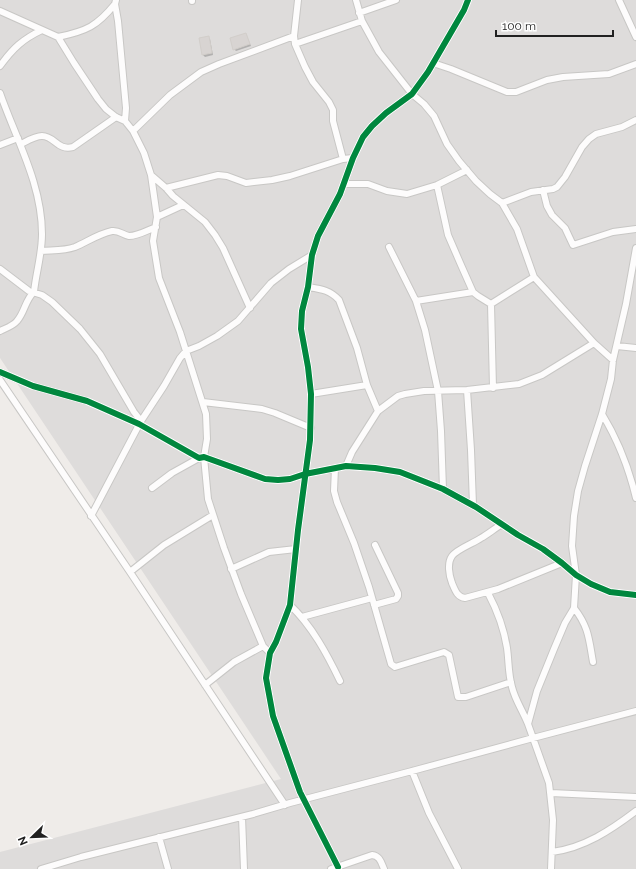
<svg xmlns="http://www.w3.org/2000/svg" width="636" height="869" viewBox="0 0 636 869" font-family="Raleway,sans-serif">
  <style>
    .residential { fill: #dedcdb }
    .shadow { fill: #0003 }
    .building { fill: #d8d4d2; stroke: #d2ceca }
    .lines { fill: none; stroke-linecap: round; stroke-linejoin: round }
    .street-casing { stroke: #c8c7c5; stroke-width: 8 }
    .street { stroke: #fdfcfc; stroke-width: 6 }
    .cycleway-casing { stroke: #fff; stroke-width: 8 }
    .cycleway { stroke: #00873e; stroke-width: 6 }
  </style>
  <rect width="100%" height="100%" fill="#efece9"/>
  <path class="residential" d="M 0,0 L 636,0 L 636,869 L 0,869 L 0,852 L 281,779 L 0,358 Z"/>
  <path class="shadow" d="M 246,34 L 251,46 L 236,51 L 234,49 Z
    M 208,37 L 210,39 L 213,55 L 205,57 L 203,55 Z"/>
  <path class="building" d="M 246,33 L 250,44 L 233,50 L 230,38 Z
    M 209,36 L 212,53 L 202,55 L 199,38 Z"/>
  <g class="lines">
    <g class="street-casing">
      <path id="street" d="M 116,0 L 115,4 L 118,21 L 126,108 L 125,121
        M 192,0 L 192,1
        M 298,0 L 294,36 L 295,44 L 305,67 L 313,82 L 329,102 L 333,110 L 333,121 L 343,159
        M 356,0 L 362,21 L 379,52 L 412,94 L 424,104 L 434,116 L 447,144 L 459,161 L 476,181 L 490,194 L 502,203 L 517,229 L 534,277 L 594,343 L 613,360
        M 619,0 L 636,37
        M 0,11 L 58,37 L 74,63 L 98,99 L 106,109 L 116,117 L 125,121 L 133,131 L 144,153 L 151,175 L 166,188 L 173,196 L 205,222 L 215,235 L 223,248 L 250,308
        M 359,13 L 396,0
        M 58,37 C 87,31 97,26 115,4
        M 295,44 L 362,21
        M 433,63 L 451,69 L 507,92 L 516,92 L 547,80 L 563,77 L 609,74 L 636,64
        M 0,66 C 13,48 23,39 42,30
        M 0,93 C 16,139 42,184 42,234 C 42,254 36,273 34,292 C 25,300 25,312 17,321 C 13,326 6,328 0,331
        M 133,131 L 170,95 L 201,72 L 219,64 L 294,36
        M 21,144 C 27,141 35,136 42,136 C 55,136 57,151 73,147 L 116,117
        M 0,145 L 18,138
        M 151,175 L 157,217 L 153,241 L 159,278 L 180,332 L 206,414 L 207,439 L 204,457 L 208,499 L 224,548 L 241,594 L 263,646 L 270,653
        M 344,184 L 368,184 L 387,191 L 407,194 L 437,185 L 467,170
        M 437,185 L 448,235 L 461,265 L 473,292 L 478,296 L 491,304
        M 166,188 L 218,175 L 227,176 L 246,183 L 272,180 L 290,176 L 343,159 L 353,158
        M 543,190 L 547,206 L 552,215 L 565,228 L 573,245 L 613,232 L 636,229
        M 502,203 L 531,192 L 553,189 L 557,187 L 565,177 L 582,147 L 589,139 L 596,134 L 622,127 L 636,120
        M 157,217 L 183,205
        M 389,247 L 416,301 L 425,330 L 438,391 L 441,431 L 443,489
        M 41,251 C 52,250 64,251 75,247 C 87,242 98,234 112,231 C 119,230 123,235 129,236 C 138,236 148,230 156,227
        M 0,269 L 29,291 L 42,295 L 52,302 L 80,329 L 100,354 L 134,412 L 141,421 L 91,516
        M 308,287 C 321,289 330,290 339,300 L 357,348 L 367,385 L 378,411
        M 416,301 L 473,292
        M 491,304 L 493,388
        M 491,304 L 534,277
        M 617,346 L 636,348
        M 0,372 L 33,386 L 87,401 L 139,424 L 199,458 L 204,457 L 265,479 L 278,480 L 290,479 L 305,474 L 346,466 L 375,468 L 400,472 L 443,489 L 476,507 L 518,535 L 543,549 L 562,563 L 576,575 L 591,584 L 610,592 L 636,595
        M 0,380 L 130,572 L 285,805
        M 467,390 L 471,450 L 473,505
        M 311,394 L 367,385
        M 203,402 L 262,409 L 275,413 L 311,428
        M 602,414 C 618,440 629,469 636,498
        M 141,421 L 164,386 L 180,358 L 186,351 L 199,346 L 217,336 L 238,321 L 271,283 L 289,269 L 312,255
        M 346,466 L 352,452 L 378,411 L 398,396 L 405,394 L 424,391 L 467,390 L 519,384 L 542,375 L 594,343
        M 335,468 L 334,491 L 337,502 L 354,543 L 369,587 L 391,664 L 395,667 L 444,652 L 449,655 L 458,697 L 466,697 L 511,682
        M 152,488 L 172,473 L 199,458
        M 502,524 C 494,529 488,534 481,538 C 474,543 457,549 452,556 C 447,563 449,575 452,583 C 455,590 457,597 465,598 L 498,589 L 562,563
        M 231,569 L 269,552 L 296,549
        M 130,572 L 164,545 L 213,515
        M 488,593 C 497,610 504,629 507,648 C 509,662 508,673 512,687 C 515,700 523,711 528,724
        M 290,605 C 312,626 327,654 340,681
        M 374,605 L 396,599 L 398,596 L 398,593 L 375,545
        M 574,608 C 589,627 589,640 593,662
        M 302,617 L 372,598
        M 205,685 L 234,662 L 263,646
        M 412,771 L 429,813 L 458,869
        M 551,793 L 636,797
        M 242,817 L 244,869
        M 159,837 L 168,869
        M 552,852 C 584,848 611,830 636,811
        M 338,867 L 300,792 L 273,716 L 266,678 L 270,653 L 276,642 L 290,605 L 298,530 L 310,440 L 311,394 L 308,367 L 301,329 L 302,311 L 308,287 L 312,255 L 318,236 L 340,194 L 353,158 L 363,137 L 372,126 L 386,113 L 412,94 L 428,72 L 464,10 L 468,0
        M 41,869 L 81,857 L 253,814 L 290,803 L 412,771 L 533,738 L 636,711
        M 331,869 L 372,855 C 380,856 381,862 384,869
        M 551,869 L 553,820 L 549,783 L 528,724 L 537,691 L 554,649 L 565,623 L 574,608 L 576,575 L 572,546 L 574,516 L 578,491 L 585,466 L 602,414 L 611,379 L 613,360 L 626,304 L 636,248"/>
    </g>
    <use href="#street" class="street"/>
    <g class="cycleway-casing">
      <path id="cycleway" d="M 0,372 L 33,386 L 87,401 L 139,424 L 199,458 L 204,457 L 265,479 L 278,480 L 290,479 L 305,474 L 346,466 L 375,468 L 400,472 L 443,489 L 476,507 L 518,535 L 543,549 L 562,563 L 576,575 L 591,584 L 610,592 L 636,595
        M 338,867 L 300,792 L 273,716 L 266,678 L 270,653 L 276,642 L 290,605 L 298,530 L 310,440 L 311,394 L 308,367 L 301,329 L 302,311 L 308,287 L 312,255 L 318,236 L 340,194 L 353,158 L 363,137 L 372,126 L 386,113 L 412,94 L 428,72 L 464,10 L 468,0"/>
    </g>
    <use href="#cycleway" class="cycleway"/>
  </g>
  <g transform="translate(32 837) rotate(247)" stroke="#ffffff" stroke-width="3" paint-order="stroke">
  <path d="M0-3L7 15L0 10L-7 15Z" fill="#212121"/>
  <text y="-6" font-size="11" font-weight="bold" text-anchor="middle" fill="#212121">N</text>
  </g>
  <path d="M496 30v6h117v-6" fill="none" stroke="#212121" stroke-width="2"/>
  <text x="502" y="30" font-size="12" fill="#212121" stroke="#ffffff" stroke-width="3" paint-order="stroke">100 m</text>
</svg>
